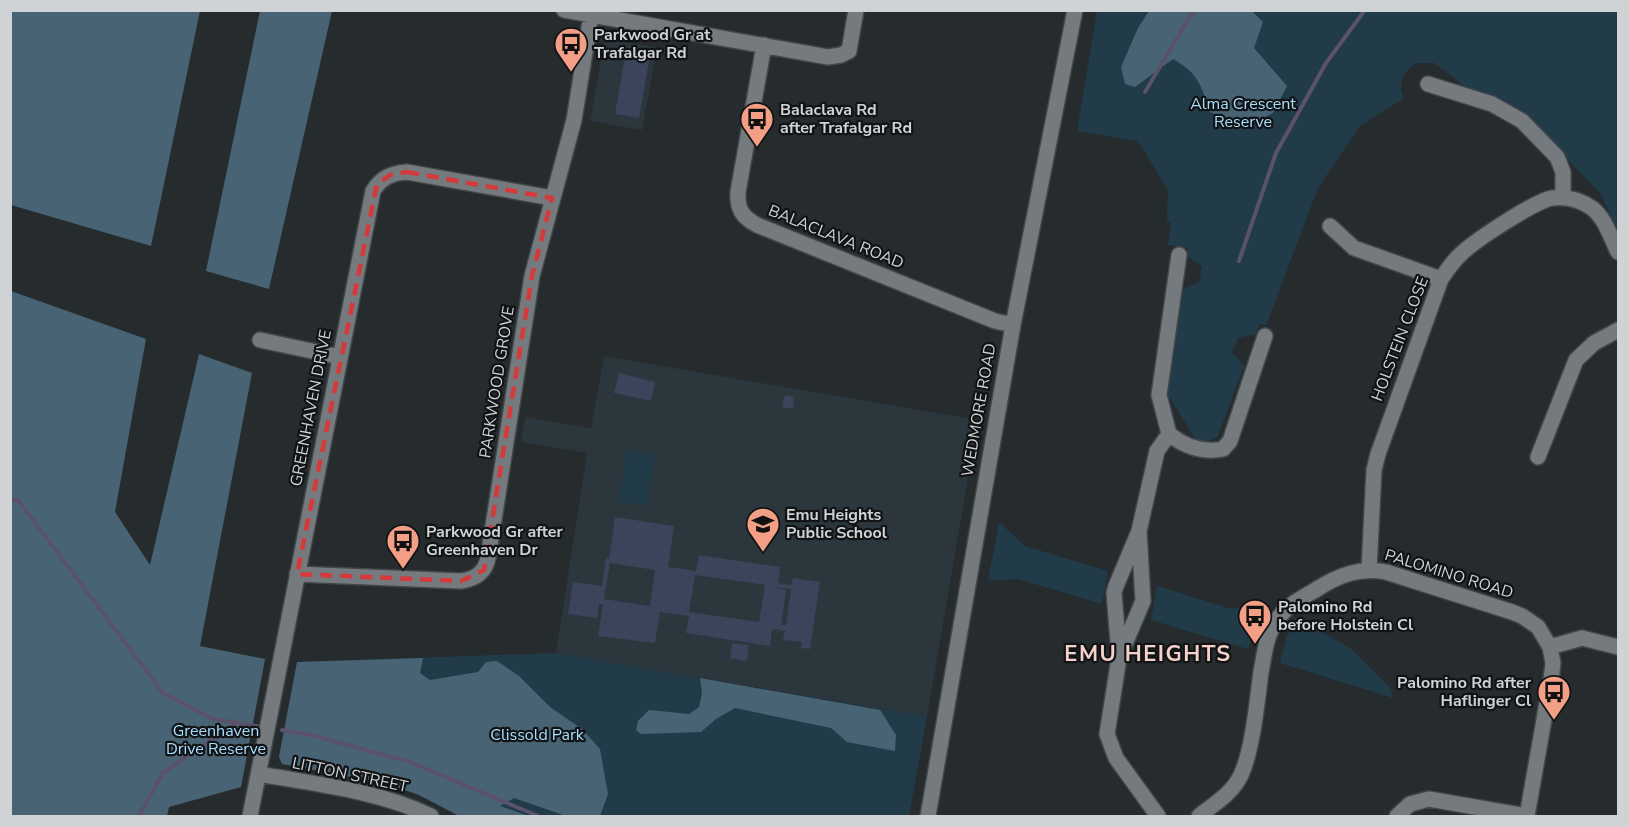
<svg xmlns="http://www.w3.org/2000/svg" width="1629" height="827" viewBox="0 0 1629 827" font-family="'Nunito Sans',sans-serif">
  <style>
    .built { fill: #2b363d }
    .green { fill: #223b49 }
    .forest { fill: #486474 }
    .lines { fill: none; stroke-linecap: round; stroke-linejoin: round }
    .stream { stroke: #5a526b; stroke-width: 4 }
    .building { fill: #3b445b; fill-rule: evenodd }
    .minor-casing { stroke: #414648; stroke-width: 18 }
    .minor { stroke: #747a7e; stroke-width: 15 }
    .marked { fill: none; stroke: #d53939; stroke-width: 4.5; stroke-dasharray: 12 8; stroke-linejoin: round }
    .labels { text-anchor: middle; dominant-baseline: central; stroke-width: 4.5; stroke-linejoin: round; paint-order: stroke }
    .poi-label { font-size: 16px; font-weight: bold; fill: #cfd3d5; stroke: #111315; text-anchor: start }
    .park-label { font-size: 16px; fill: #a8dfff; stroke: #111315 }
    .street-label { font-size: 16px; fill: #cfd3d5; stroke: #111315 }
    .district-label { font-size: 22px; font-weight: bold; letter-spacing: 1.5px; fill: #f4d2c9; stroke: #111315 }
  </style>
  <rect width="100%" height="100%" fill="#262b2e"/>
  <path class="built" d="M 605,38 L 657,48 L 642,130 L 590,121 Z
    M 604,356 L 978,420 L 927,717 L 556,653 L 587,453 L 521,442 L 525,417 L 591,428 Z"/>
  <path class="green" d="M 1097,11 L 1618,11 L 1618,231 L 1600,193 L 1515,106 L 1467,88 L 1434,63 L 1416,63 C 1403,72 1397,83 1404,98 L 1360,126 L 1318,188 L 1266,326 L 1260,324 L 1256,334 L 1238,338 L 1232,352 L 1244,366 L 1218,436 L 1207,442 L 1196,440 L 1168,395 L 1182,289 L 1199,282 L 1202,267 L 1187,256 L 1188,248 L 1168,245 L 1171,222 L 1167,221 L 1168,190 L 1138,141 L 1077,131 Z
    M 627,450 L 655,454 L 647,506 L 619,502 Z
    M 999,522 L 1025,546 L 1108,571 L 1102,604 L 1018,579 L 988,581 Z
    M 1157,586 L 1228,608 L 1264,609 L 1256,621 L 1248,649 L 1151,620 Z
    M 1301,620 L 1350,648 L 1390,688 L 1393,698 L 1280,663 L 1287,635 Z
    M 556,653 L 927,717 L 909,816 L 459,816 L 419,795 L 387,784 L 282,764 L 279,757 L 297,662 Z"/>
  <path class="forest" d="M 10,11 L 200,11 L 151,246 L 11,205 Z
    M 260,11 L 332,11 L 269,289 L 206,271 Z
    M 1234,11 L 1252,11 L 1263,22 L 1254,48 L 1287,86 L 1273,113 L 1257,122 L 1229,123 L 1209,111 C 1202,85 1197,72 1173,59 L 1135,87 L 1125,84 L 1121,67 L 1138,28 L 1149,11 Z
    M 11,291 L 146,339 L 115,512 L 150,565 L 199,354 L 252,373 L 200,646 L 265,659 L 241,787 L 169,807 L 167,816 L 11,816 Z
    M 423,658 L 420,673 L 430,680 L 478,672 L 486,662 L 497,661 L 519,676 L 550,707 L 582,729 L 600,749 L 608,794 L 600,816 L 566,816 L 514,798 L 500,806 L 529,816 L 459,816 L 419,795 L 387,784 L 282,764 L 279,757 L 297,662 Z
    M 700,678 L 880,710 L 896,735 L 895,751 L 847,742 L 831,728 L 735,708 L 716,719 L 701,732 L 641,734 L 636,730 L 638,721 L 649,710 L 689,714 L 699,707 L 702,693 Z"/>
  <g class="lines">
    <path class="stream" d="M 1145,92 L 1190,16 L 1196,10
      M 1239,261 L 1276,153 L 1326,63 L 1365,10
      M 10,500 L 18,500 L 163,693 L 213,719 L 257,726
      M 282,730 L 311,735 L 410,762 L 538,816
      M 139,816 L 163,773 L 237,723"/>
  </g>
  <path class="building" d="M 626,51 L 650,55 L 639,118 L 615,114 Z
    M 619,373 L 655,382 L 651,401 L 614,393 Z
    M 785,395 L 794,397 L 793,409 L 782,407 Z
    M 615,517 L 674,526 L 668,567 L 696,571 L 699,555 L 780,567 L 778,583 L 791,585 L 793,578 L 820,582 L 810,649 L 801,648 L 802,642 L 783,640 L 785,631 L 772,629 L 770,646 L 686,633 L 689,616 L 660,612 L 655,643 L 598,636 L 603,604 L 599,604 L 597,618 L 568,614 L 573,582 L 602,586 L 606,558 L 609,559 ZM 610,563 L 655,570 L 650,606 L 604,599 ZM 695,575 L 765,585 L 759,622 L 689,612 ZM 772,587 L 791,589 L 786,625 L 781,625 L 786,590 Z
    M 732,643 L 749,645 L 747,661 L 730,658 Z"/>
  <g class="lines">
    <g class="minor-casing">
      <path id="minor" d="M 564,10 L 828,57 L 841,55 L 849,51 L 856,10
        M 764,45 L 738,192 C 737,209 742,217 757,225 L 995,321 L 1013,325
        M 1428,84 L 1492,104 L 1522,121 L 1557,157 L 1563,172 L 1563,198
        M 1330,226 L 1354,248 L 1441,279
        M 260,340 L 340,357
        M 1169,434 L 1159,395 L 1179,255
        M 1169,434 C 1185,447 1202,453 1223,449 L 1230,441 L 1265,336
        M 1538,457 L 1576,360 L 1594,343 L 1618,330
        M 1139,531 L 1143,601 L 1119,658 L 1107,734 L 1116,758 L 1158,816
        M 1369,570 L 1374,470 L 1378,454 L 1441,279 C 1447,270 1453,261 1461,254 C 1474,241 1535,201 1552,198 C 1566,196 1580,200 1592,208 C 1605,218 1611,238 1618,252
        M 297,574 L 461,581 C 475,579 485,573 488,558 L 532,276 L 574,120 L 591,15
        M 1550,647 L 1582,638 L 1618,647
        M 1119,654 L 1114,593 L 1116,586 L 1139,531 L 1157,451 L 1169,434
        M 259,774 C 315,784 379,791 431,816
        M 250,816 L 373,191 C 381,178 391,173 407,172 L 552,198
        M 928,816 L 1013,325 L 1075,10
        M 1199,816 C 1214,804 1232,794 1241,775 C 1253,748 1257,702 1261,672 C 1265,652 1266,632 1280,616 C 1289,604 1304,597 1317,589 C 1339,575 1360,567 1386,572 L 1512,612 L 1522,616 L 1538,627 L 1550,647 L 1553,663 L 1551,680 L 1527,816
        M 1397,816 L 1410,804 L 1429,799 L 1527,816"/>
    </g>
    <use href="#minor" class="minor"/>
  </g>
  <path class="marked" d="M 407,172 L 552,198 L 532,276 L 484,570 L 461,581 L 297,574 L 377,184 L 390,175 Z"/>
  <defs>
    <g id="bus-pin" transform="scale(1.725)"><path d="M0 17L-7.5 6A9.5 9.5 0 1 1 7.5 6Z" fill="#f39f86" stroke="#111315"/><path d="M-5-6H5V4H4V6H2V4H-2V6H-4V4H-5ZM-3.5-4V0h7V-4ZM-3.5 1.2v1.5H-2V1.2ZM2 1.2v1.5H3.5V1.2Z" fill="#111"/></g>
    <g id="school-pin" transform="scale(1.725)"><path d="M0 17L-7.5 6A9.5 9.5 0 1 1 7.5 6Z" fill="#f39f86" stroke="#111315"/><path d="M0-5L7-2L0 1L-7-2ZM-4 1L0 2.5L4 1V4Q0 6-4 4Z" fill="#111"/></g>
  </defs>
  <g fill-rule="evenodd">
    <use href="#bus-pin" x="571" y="44"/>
    <use href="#bus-pin" x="757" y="119"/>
    <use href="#school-pin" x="763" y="524"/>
    <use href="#bus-pin" x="403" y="541"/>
    <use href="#bus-pin" x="1255" y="616"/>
    <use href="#bus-pin" x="1554" y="692"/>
  </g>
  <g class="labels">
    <g class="poi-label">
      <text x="594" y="35">Parkwood Gr at<tspan x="594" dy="18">Trafalgar Rd</tspan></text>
      <text x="780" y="110">Balaclava Rd<tspan x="780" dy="18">after Trafalgar Rd</tspan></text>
      <text x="786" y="515">Emu Heights<tspan x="786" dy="18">Public School</tspan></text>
      <text x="426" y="532">Parkwood Gr after<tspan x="426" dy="18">Greenhaven Dr</tspan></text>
      <text x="1278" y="607">Palomino Rd<tspan x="1278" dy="18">before Holstein Cl</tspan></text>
      <text x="1531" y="683" text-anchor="end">Palomino Rd after<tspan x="1531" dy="18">Haflinger Cl</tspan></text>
    </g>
    <g class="park-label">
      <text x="1243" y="104">Alma Crescent<tspan x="1243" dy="18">Reserve</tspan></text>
      <text x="216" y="731">Greenhaven<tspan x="216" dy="18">Drive Reserve</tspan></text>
      <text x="537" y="735">Clissold Park</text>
    </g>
    <g class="street-label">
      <text transform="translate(836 237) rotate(22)">BALACLAVA ROAD</text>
      <text transform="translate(1400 339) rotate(-69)">HOLSTEIN CLOSE</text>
      <text transform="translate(497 382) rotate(-81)">PARKWOOD GROVE</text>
      <text transform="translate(311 408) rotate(-79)">GREENHAVEN DRIVE</text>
      <text transform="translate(979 410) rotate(-80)">WEDMORE ROAD</text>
      <text transform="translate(1449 574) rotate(17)">PALOMINO ROAD</text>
      <text transform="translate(350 775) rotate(12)">LITTON STREET</text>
    </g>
    <g class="district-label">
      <text x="1148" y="654">EMU HEIGHTS</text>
    </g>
  </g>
  <rect width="1629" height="827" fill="none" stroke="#cfd3d5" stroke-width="24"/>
</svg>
